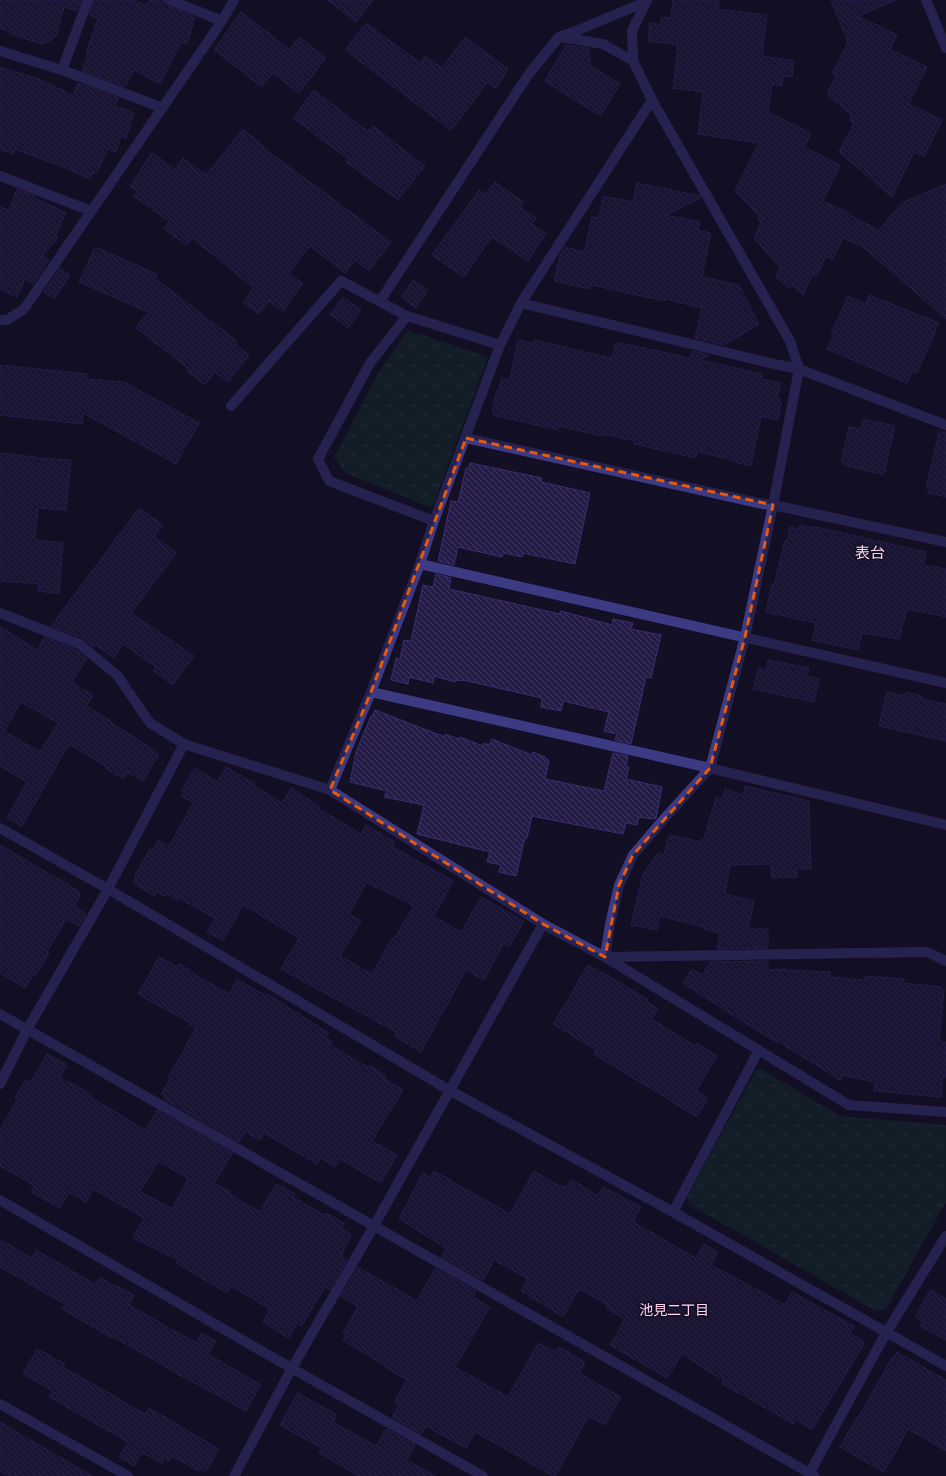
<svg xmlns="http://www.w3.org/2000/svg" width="946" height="1476" viewBox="0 0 946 1476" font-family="Inter,'Noto Sans JP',sans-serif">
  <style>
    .park { fill: url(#park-tufts) }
    .building { fill: url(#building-back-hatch); stroke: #3b2d72; fill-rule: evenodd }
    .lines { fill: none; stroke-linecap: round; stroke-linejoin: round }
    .minor { stroke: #3d3a84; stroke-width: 10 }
    .tertiary { stroke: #3d3a84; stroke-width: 10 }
    .marked { fill: none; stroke: #e8590c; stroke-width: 3; stroke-dasharray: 8 5; stroke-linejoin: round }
    .labels { text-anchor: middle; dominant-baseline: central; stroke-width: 3.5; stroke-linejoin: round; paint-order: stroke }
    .neighbourhood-label { font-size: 14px; fill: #ffd5ef; stroke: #130f25 }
    .quarter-label { font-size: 15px; fill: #ffd5ef; stroke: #130f25 }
  </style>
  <defs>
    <pattern id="park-tufts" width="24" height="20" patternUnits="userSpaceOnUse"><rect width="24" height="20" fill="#122f2e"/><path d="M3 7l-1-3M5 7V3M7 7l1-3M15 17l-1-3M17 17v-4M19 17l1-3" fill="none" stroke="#344c4d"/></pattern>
    <pattern id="building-back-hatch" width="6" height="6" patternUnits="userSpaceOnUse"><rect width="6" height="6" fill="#241b46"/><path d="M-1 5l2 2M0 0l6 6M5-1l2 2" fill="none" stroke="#433b62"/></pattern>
  </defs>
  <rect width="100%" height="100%" fill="#130f25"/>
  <path class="park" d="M 408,330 L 488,357 L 432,508 L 345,473 L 334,457 L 379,371 Z
    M 756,1070 L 763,1070 L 840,1116 L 946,1125 L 946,1202 L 886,1309 L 876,1311 L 690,1205 L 687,1197 Z"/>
  <path class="building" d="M 0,0 L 81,0 L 77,11 L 64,7 L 56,36 L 50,41 L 42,44 L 10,34 L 10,32 L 0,28 Z
    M 94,0 L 132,0 L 147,5 L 149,0 L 164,0 L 165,4 L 168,6 L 195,17 L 187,44 L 181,42 L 160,84 L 134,70 L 125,87 L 82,71 L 88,54 L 86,53 L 98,18 L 89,15 Z
    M 327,0 L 373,0 L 356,22 Z
    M 673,0 L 719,0 L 718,9 L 767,15 L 762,56 L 794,61 L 792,77 L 783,76 L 782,86 L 772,84 L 768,112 L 811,133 L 804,147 L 840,165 L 823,201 L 851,214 L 850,216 L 879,230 L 903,202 L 946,184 L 946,319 L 863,247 L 843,238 L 833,259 L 826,256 L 817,276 L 813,274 L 803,295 L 792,285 L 789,289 L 776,277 L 780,268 L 754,238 L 761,222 L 758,220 L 759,216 L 735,191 L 759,143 L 698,134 L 703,92 L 673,88 L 678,45 L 648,41 L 650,23 L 660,24 L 662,17 L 671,18 Z
    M 831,0 L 896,0 L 858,16 L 897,35 L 890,49 L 927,67 L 909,104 L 942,120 L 924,157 L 914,152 L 892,197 L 839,152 L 854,123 L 850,121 L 852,116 L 827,94 L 836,76 L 832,74 L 848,42 Z
    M 241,12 L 290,50 L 299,37 L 326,58 L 299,93 L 273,73 L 262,87 L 214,50 Z
    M 366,23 L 420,63 L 425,56 L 442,68 L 465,37 L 508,69 L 496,89 L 487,83 L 453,128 L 451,130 L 345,50 Z
    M 564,45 L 588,48 L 591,66 L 620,84 L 600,116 L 545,81 L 564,49 Z
    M 0,67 L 38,79 L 73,95 L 78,83 L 119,98 L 115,106 L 134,113 L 126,138 L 121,136 L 116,152 L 108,149 L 96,174 L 93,172 L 90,179 L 55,163 L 55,164 L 15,149 L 13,154 L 0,149 Z
    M 314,90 L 368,132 L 373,126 L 425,166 L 398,200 L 346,162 L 348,159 L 293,118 Z
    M 243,129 L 272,154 L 391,242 L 369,271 L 355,260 L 345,273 L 310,246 L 289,273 L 303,284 L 283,311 L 269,301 L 259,314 L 243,302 L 253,289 L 253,287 L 192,238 L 187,245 L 164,229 L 169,221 L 133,196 L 137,191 L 130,186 L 152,153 L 175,169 L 183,158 L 206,175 Z
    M 495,182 L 524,202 L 520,207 L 536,218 L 532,224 L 546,234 L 528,261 L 492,237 L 464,277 L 432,255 L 479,190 L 486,194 Z
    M 637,183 L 700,196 L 701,198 L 666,215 L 700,222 L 698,230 L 711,233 L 702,277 L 739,285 L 759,324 L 724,345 L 695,338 L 702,308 L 665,299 L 665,301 L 591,285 L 590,289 L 554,281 L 560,255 L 565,247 L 584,252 L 592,217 L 599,218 L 603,196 L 633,202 Z
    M 17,189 L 35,196 L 34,198 L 66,213 L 55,236 L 58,237 L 42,256 L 49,260 L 33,284 L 25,279 L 17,297 L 0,289 L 0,207 L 9,210 Z
    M 95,247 L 157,274 L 155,278 L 237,341 L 235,344 L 249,355 L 228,382 L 215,372 L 205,385 L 187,371 L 189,369 L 136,328 L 148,312 L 79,282 Z
    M 60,268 L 70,275 L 54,299 L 44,292 Z
    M 413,280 L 428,290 L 416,308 L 401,297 Z
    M 869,295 L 939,323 L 917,373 L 913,371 L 907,383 L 827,349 L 834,334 L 831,334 L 848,296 L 866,304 Z
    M 343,297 L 361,310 L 348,328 L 330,314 Z
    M 518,340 L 534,344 L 534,340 L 612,358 L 616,342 L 690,358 L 692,351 L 709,355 L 700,360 L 762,374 L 761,379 L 781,383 L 777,397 L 780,398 L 779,402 L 781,403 L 778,420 L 761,416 L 751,466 L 734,462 L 734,460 L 697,452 L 696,458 L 634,444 L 635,441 L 603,434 L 603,436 L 559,426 L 558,430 L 493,415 L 494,413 L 492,412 L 497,390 L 499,390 L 501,378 L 510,380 Z
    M 0,365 L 87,374 L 87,379 L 124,382 L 199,423 L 176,464 L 83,413 L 82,424 L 0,415 Z
    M 863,419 L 895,426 L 884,475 L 844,465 L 845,463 L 841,462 L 849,427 L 861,429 Z
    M 939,432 L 946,432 L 946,497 L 928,493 L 929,489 L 926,488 Z
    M 0,453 L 36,457 L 36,458 L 71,460 L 66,510 L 38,508 L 35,540 L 63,543 L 59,594 L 38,591 L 39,584 L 0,581 Z
    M 470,463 L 542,478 L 541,482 L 590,493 L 575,564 L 523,553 L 522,557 L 503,553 L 502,557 L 458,547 L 454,565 L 438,561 L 451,501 L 458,502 L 466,468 L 468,469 Z
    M 139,508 L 163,525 L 154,536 L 176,553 L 131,613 L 194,656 L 173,685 L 153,671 L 156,667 L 123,644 L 114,658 L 95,644 L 93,647 L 82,638 L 51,626 Z
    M 800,525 L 812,528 L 812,526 L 926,552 L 923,565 L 946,569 L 946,617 L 907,609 L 899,639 L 862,633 L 858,650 L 812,640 L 816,623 L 766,612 L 772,584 L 774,585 L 785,540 L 787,541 L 790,527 L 799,529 Z
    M 436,574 L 451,578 L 449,589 L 560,614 L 561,611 L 612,625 L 613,619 L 633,623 L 631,629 L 661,635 L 651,678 L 646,677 L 631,744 L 615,740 L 617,734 L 604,731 L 609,712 L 563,701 L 561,711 L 541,707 L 542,698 L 463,680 L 463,681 L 456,680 L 455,682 L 434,676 L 433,683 L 409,677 L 408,684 L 391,680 L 396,658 L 400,659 L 404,640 L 411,641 L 423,585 L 433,587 Z
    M 0,626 L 37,650 L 45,637 L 76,650 L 87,659 L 72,682 L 93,695 L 86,706 L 111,721 L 110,722 L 155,750 L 155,751 L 159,754 L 143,781 L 127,772 L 123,779 L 105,768 L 106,767 L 69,744 L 22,826 L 7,818 L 27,782 L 0,766 ZM 21,702 L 58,723 L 40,752 L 4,731 Z
    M 768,660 L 809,668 L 807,676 L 819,679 L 814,702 L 753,689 L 759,668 L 766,670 Z
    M 887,692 L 905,696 L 906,692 L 922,696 L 921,699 L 946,704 L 946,741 L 879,726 Z
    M 375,710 L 445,737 L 445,734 L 459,739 L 460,737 L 483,746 L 484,743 L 489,745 L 492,739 L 532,755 L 533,752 L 545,757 L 549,761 L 545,779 L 604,791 L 613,753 L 628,756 L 626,766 L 629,767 L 626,779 L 662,787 L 656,818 L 655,819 L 639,817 L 637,825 L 626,823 L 623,834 L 532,816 L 527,838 L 525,838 L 516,876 L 499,872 L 501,865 L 487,862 L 490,852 L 417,834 L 424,805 L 384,797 L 387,791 L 350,782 L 356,752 L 371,716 L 372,717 Z
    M 226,767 L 255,784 L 254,786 L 282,803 L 291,788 L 321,807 L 319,809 L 361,834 L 366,825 L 395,842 L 393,847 L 453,881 L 434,916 L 461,932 L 481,897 L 524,921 L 510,946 L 504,943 L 484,980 L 466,970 L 421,1052 L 394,1036 L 396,1032 L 281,969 L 299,938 L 243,905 L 223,940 L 207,932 L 215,918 L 179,898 L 178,901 L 166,894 L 165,896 L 157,892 L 154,896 L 133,883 L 136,878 L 134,877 L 150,849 L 152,851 L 158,840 L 169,846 L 193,803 L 181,796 L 184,792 L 181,791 L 195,768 L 217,782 ZM 367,882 L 376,888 L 377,887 L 414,906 L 394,939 L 392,938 L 372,974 L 340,956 L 361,921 L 349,914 Z
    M 745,786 L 809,801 L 811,869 L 797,869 L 797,877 L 772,878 L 771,864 L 730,865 L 725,894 L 754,901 L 748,929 L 768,929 L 768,948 L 717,949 L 720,933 L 703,929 L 703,927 L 660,916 L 657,930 L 631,925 L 643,874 L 658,853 L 664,854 L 669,835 L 702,842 L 702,839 L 704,839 L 716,797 L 722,799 L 725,789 L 743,795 Z
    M 0,845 L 79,891 L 78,893 L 81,895 L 74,906 L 86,914 L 79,926 L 66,919 L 47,952 L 49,953 L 35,977 L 33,975 L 25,988 L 0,973 Z
    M 159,957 L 177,967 L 179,964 L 193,972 L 192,973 L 226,992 L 230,993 L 237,979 L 266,996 L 267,994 L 329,1033 L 326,1038 L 332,1042 L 330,1045 L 369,1068 L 370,1066 L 386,1076 L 384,1079 L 403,1090 L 372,1141 L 397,1155 L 381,1183 L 340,1159 L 335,1167 L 321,1158 L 317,1164 L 264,1133 L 260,1140 L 246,1132 L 239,1142 L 164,1099 L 166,1096 L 161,1094 L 170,1079 L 168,1078 L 196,1028 L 189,1024 L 190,1023 L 138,994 Z
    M 768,961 L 768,970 L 787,969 L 787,970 L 830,972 L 830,977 L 865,980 L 865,976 L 904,979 L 904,983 L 941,987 L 941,990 L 944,990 L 939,1042 L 946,1042 L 946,1077 L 943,1076 L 941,1097 L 874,1091 L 875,1082 L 843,1075 L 840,1080 L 779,1042 L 778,1043 L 740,1020 L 683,983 L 692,969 L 702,975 L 711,962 Z
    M 588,965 L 616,980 L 648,1000 L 647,1002 L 658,1009 L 651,1019 L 696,1046 L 697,1043 L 717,1056 L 696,1091 L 708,1098 L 697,1117 L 594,1054 L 596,1050 L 553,1024 Z
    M 47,1054 L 67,1065 L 60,1077 L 92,1095 L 91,1097 L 145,1130 L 157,1110 L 233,1153 L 214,1183 L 231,1192 L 229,1194 L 260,1212 L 276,1184 L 295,1194 L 293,1197 L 324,1215 L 326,1213 L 344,1223 L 341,1228 L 351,1234 L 341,1257 L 347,1260 L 330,1290 L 325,1287 L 302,1326 L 297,1323 L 289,1338 L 263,1322 L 270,1309 L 231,1286 L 227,1293 L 176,1263 L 178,1260 L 133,1238 L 144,1218 L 93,1189 L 86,1202 L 69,1192 L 60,1208 L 31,1192 L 35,1186 L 0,1166 L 0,1130 L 17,1100 L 15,1098 L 26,1079 L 31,1082 ZM 158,1161 L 188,1179 L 172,1208 L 140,1192 Z
    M 434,1171 L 510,1214 L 534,1171 L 561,1187 L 562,1185 L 566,1188 L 572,1180 L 598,1196 L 603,1187 L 641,1207 L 633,1222 L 696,1258 L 704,1244 L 718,1252 L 711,1265 L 785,1305 L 792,1292 L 854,1326 L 850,1333 L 863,1341 L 862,1343 L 864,1344 L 812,1430 L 795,1419 L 793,1424 L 740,1393 L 740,1394 L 722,1384 L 724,1381 L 682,1354 L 667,1378 L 610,1345 L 625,1319 L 606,1308 L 608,1305 L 580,1289 L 579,1291 L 578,1290 L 563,1317 L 521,1291 L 528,1279 L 494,1260 L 483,1280 L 441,1257 L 446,1248 L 399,1219 L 423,1173 L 430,1178 Z
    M 0,1239 L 31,1258 L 36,1250 L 95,1284 L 100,1277 L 117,1287 L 117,1286 L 134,1295 L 129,1305 L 196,1343 L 202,1333 L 216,1341 L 208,1354 L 261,1385 L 246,1411 L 192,1381 L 192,1382 L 112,1336 L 112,1338 L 62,1309 L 65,1304 L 0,1267 Z
    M 358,1267 L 417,1301 L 435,1268 L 476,1291 L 473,1297 L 490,1307 L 455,1367 L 508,1397 L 538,1343 L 555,1352 L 559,1347 L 585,1362 L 579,1373 L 621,1397 L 605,1425 L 589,1416 L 555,1476 L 553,1476 L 475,1432 L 466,1448 L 426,1426 L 421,1434 L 392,1417 L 399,1405 L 394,1402 L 407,1380 L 385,1367 L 386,1366 L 343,1340 L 346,1335 L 343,1333 L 358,1307 L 341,1296 Z
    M 930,1290 L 946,1299 L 946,1340 L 920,1326 L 923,1322 L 915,1317 Z
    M 37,1349 L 65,1364 L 63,1367 L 145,1414 L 149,1408 L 219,1449 L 206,1471 L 200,1468 L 198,1471 L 172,1456 L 169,1461 L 164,1458 L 162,1463 L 144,1453 L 143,1454 L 141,1453 L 134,1466 L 119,1457 L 128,1442 L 49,1397 L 53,1391 L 23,1374 Z
    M 897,1352 L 946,1380 L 946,1451 L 908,1429 L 884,1472 L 840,1447 L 857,1417 L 858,1418 L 892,1358 L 893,1359 Z
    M 298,1393 L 337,1415 L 333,1422 L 376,1446 L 386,1429 L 415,1445 L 407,1460 L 435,1476 L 359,1476 L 319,1453 L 322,1448 L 280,1425 Z
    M 0,1422 L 92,1476 L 9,1476 L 0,1471 Z"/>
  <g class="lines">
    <path class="minor" d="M 170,0 L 222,21
      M 926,0 L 946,48
      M 561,37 L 603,44 L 633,61
      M 0,51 L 62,70 L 163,108
      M 62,70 L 88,0
      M 0,176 L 91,211
      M 380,301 L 528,75 L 559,37 L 576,31 L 645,2
      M 521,303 L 774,364 L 799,369 L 946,425
      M 407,316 L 370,363 L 318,459 L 329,481 L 434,521
      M 0,320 L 7,320 L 24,309 L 222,21 L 234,0
      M 231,406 L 341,281 L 407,316 L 500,345
      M 466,438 L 763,504 L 773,505 L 946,542
      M 420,564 L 946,683
      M 0,613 L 79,644 L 117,675 L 150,723 L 184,744 L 330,790 L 543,924 L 605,957 L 849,1105 L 946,1112
      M 371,692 L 710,768 L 946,825
      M 330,790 L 371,692 L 420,564 L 434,521 L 500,345 L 521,303 L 652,100
      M 0,828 L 108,889 L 449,1090 L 673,1212 L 946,1366
      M 605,957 L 927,952 L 946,961
      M 0,1014 L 815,1476
      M 0,1084 L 27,1030 L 108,889 L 184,744
      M 0,1200 L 279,1361 L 483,1476
      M 673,1212 L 759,1050
      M 0,1404 L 128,1476
      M 234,1476 L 292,1368 L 374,1226 L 543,924
      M 808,1476 L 886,1333 L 946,1236"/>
    <path class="tertiary" d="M 605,957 L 610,924 L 619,885 L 633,855 L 662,821 L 710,768 L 745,637 L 773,505 L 799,369 L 790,341 L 652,100 L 633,61 L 632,31 L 647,0"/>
  </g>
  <path d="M0 0H946V1476H0ZM 466,438 L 773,505 L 745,637 L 710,768 L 633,855 L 619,885 L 605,957 L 543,924 L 330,790 L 371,692 Z" fill="#130f25" fill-opacity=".55" fill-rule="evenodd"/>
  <path class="marked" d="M 466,438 L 773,505 L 745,637 L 710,768 L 633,855 L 619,885 L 605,957 L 543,924 L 330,790 L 371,692 Z"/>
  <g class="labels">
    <g class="neighbourhood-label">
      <text x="674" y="1309">池見二丁目</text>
    </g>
    <g class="quarter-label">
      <text x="870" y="552">表台</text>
    </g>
  </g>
</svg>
